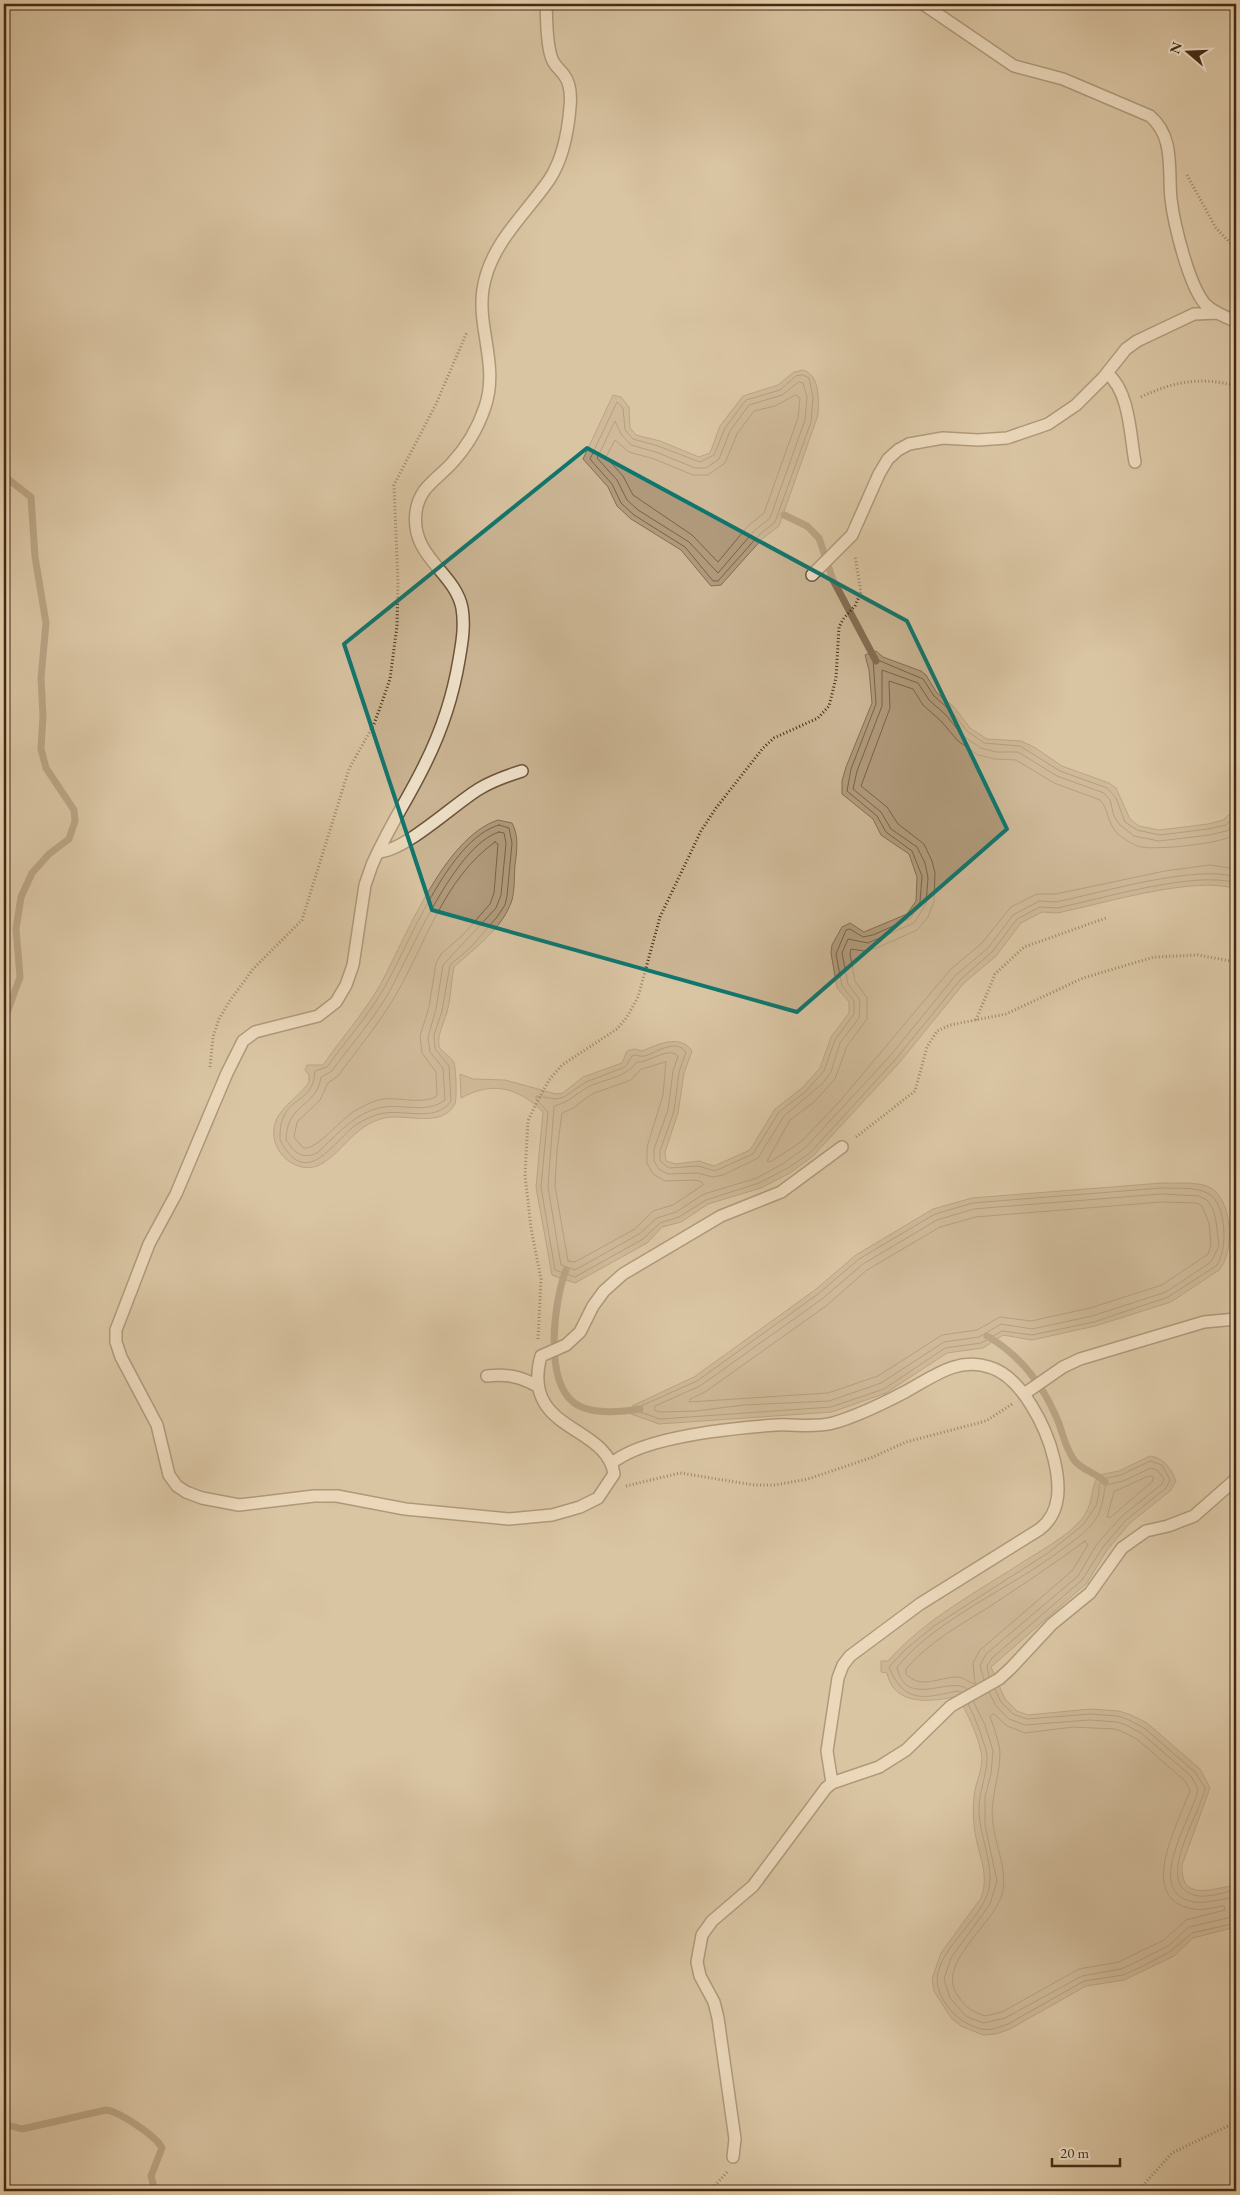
<svg xmlns="http://www.w3.org/2000/svg" width="1240" height="2195" viewBox="0 0 1240 2195" font-family="'EB Garamond',serif">
  <style>
    .green { fill: #cbb594; stroke: #877054 }
    .water { fill: #af997a; stroke: #846d52 }
    .lines { fill: none; stroke-linecap: round; stroke-linejoin: round }
    .shore { stroke: #796248; stroke-width: 1 }
    .stream { stroke: #846d52; stroke-width: 7 }
    .lane-casing { stroke: #6c543b; stroke-width: 14 }
    .path { stroke: #432b15; stroke-width: 3; stroke-dasharray: 1 2.5; stroke-linecap: butt }
    .lane { stroke: #efe1ca; stroke-width: 11 }
    .marked { fill: none; stroke: #0f766e; stroke-width: 4; stroke-linejoin: round }
  </style>
  <rect width="100%" height="100%" fill="#e7d1ae"/>
  <filter id="stains"><feTurbulence type="fractalNoise" baseFrequency=".004" numOctaves="4"/><feColorMatrix values="0 0 0 0 .2 0 0 0 0 .09 0 0 0 0 .02 0 0 0 .5 -.17"/></filter>
  <radialGradient id="worn" r=".72"><stop offset=".6" stop-color="#630" stop-opacity="0"/><stop offset="1" stop-color="#630" stop-opacity=".3"/></radialGradient>
  <path class="green" d="M 4,4 L 1236,4 L 1236,2191 L 4,2191 Z"/>
  <path class="water" d="M 803,370 C 820,375 819,400 818,415 L 779,526 L 762,539 L 721,585 L 711,586 L 681,550 L 631,519 L 617,506 L 608,487 L 583,459 L 613,395 L 621,397 L 629,407 L 630,428 L 636,435 L 660,441 L 699,457 L 710,453 L 720,426 L 743,396 L 778,385 L 794,372 Z
    M 876,651 L 883,657 L 921,671 L 926,675 L 937,693 L 954,707 L 970,728 L 987,739 L 1021,741 L 1034,747 L 1062,766 L 1109,783 L 1116,788 L 1130,819 L 1139,826 L 1159,830 L 1208,824 L 1223,820 L 1236,808 L 1236,889 C 1195,875 1102,904 1057,913 L 1042,912 L 1021,923 L 996,956 L 964,983 L 899,1063 L 813,1156 L 790,1173 L 761,1188 L 708,1204 L 681,1222 L 662,1227 L 647,1243 L 575,1283 L 552,1275 L 536,1187 L 543,1112 C 518,1087 492,1081 461,1098 L 460,1074 L 473,1079 L 505,1080 L 556,1094 L 563,1093 L 583,1077 L 622,1063 L 627,1051 L 635,1049 L 642,1051 C 657,1045 680,1033 692,1051 L 684,1073 L 678,1113 L 665,1152 L 666,1161 L 676,1164 L 699,1161 L 714,1166 L 750,1150 L 775,1109 L 802,1088 L 820,1068 L 831,1037 L 849,1013 L 849,1002 L 837,988 L 831,953 L 832,945 L 842,927 L 850,923 L 864,932 L 907,914 L 916,901 L 917,877 L 909,854 L 881,835 L 873,819 L 842,794 L 842,781 L 846,767 L 872,703 L 869,670 L 865,655 Z
    M 498,820 L 512,823 C 519,836 517,850 515,865 C 514,876 515,889 512,900 C 503,928 475,948 454,967 C 451,982 451,998 447,1012 C 444,1023 437,1035 439,1046 C 442,1053 451,1056 454,1063 C 456,1067 457,1100 455,1104 C 442,1129 405,1113 384,1118 C 354,1126 346,1148 323,1163 C 305,1175 281,1162 275,1142 C 267,1112 297,1101 309,1082 L 309,1075 L 305,1070 L 307,1065 L 323,1065 C 341,1039 363,1014 379,987 C 405,940 443,838 498,820 Z
    M 1162,1183 C 1178,1184 1203,1180 1215,1191 C 1233,1208 1234,1253 1219,1270 L 1171,1302 L 1095,1326 L 1032,1340 L 1003,1335 L 983,1348 L 947,1353 L 886,1393 L 832,1412 L 659,1424 L 631,1414 L 632,1406 L 694,1377 L 815,1290 L 856,1255 L 933,1209 L 972,1198 Z
    M 1150,1456 C 1164,1458 1171,1468 1176,1481 L 1170,1491 L 1130,1523 L 1107,1550 L 1087,1583 L 991,1667 L 1005,1699 L 1017,1711 L 1028,1715 L 1090,1709 L 1119,1711 L 1131,1715 L 1147,1723 L 1200,1769 L 1210,1788 L 1182,1865 C 1180,1902 1212,1889 1236,1885 L 1236,1927 L 1193,1938 L 1174,1956 L 1145,1970 L 1124,1980 L 1086,1986 L 1010,2029 L 996,2034 L 983,2035 L 961,2026 L 951,2018 L 934,1991 L 932,1979 L 941,1953 L 981,1898 C 991,1872 975,1849 974,1823 C 973,1815 973,1805 974,1797 C 975,1782 985,1766 981,1752 C 977,1732 967,1714 958,1696 C 932,1702 894,1707 887,1673 L 881,1672 L 881,1661 L 888,1661 C 926,1618 979,1591 1026,1560 C 1044,1549 1067,1536 1081,1520 C 1095,1503 1089,1489 1099,1475 L 1119,1471 Z"/>
  <g class="lines">
    <path class="shore" d="M 803,375 L 809,378 L 813,397 L 811,422 L 775,522 L 759,535 L 718,581 L 713,581 L 685,547 L 634,515 L 621,503 L 612,484 L 590,459 L 617,402 L 623,408 L 625,430 L 633,439 L 658,446 L 700,462 L 714,455 L 725,428 L 746,400 L 780,390 L 796,376 Z
      M 799,382 L 803,383 L 807,397 L 805,420 L 770,518 L 754,531 L 718,573 L 689,542 L 638,510 L 627,500 L 617,480 L 597,458 L 615,421 L 621,434 L 631,445 L 656,452 L 695,468 L 706,468 L 719,459 L 730,431 L 749,405 L 782,395 Z
      M 796,395 L 800,398 L 798,418 L 764,513 L 748,526 L 718,562 L 692,535 L 633,495 L 623,476 L 606,457 L 615,440 L 629,452 L 654,459 L 693,475 L 708,475 L 725,463 L 737,434 L 754,411 L 775,406 Z
      M 1236,815 L 1226,825 L 1208,829 L 1160,835 L 1137,830 L 1125,822 L 1116,798 L 1107,788 L 1060,771 L 1020,746 L 984,743 L 967,731 L 951,711 L 934,696 L 923,679 L 873,658 L 876,704 L 851,769 L 847,791 L 877,816 L 886,832 L 912,851 L 922,876 L 920,902 L 911,918 L 873,935 L 863,937 L 850,929 L 846,930 L 836,954 L 842,986 L 854,1001 L 854,1014 L 835,1040 L 824,1071 L 805,1092 L 779,1112 L 753,1154 L 715,1171 L 698,1166 L 669,1168 L 660,1161 L 660,1151 L 674,1111 L 679,1072 L 686,1052 C 675,1038 658,1052 645,1056 C 641,1057 637,1055 633,1055 L 625,1067 L 586,1082 L 564,1097 L 556,1099 L 536,1096 L 536,1099 L 548,1112 L 541,1187 L 555,1270 L 575,1277 L 643,1239 L 660,1223 L 679,1217 L 706,1200 L 759,1183 L 788,1168 L 810,1153 L 895,1060 L 961,979 L 992,952 L 1017,919 L 1040,907 L 1057,908 C 1101,899 1196,870 1236,883
      M 1236,824 L 1227,831 L 1209,835 L 1159,841 L 1134,836 L 1120,825 L 1114,816 L 1110,800 L 1104,793 L 1057,776 L 1018,752 L 996,752 L 981,748 L 963,736 L 946,715 L 929,700 L 918,683 L 882,670 L 882,706 L 857,771 L 853,789 L 881,812 L 891,829 L 917,847 L 925,863 L 928,878 L 926,904 L 914,923 L 868,943 L 848,939 L 842,953 L 848,984 L 860,1000 L 859,1018 L 840,1043 L 831,1072 L 823,1083 L 784,1116 L 758,1158 L 723,1175 L 713,1177 L 697,1173 L 668,1174 L 659,1169 L 654,1161 L 654,1149 L 668,1110 L 673,1071 L 678,1056 C 668,1046 649,1063 637,1062 C 623,1079 607,1078 588,1087 C 575,1094 570,1102 554,1106 L 548,1187 L 561,1265 L 575,1270 L 639,1234 L 657,1218 L 676,1212 L 704,1194 L 757,1178 L 784,1163 L 805,1148 L 890,1056 L 956,975 L 988,948 L 1013,915 L 1039,901 L 1056,902 C 1100,893 1196,864 1236,877
      M 499,825 L 509,828 L 512,843 L 507,896 L 505,905 L 497,917 L 472,946 L 450,965 L 442,1011 L 434,1035 L 435,1049 L 449,1066 L 451,1101 C 437,1122 406,1110 385,1113 C 375,1114 361,1121 353,1127 C 329,1148 305,1188 280,1140 C 280,1132 280,1123 284,1116 C 294,1095 313,1101 315,1071 L 327,1067 C 345,1042 367,1017 383,990 C 408,947 448,839 499,825 Z
      M 499,832 L 504,833 L 506,843 L 501,895 L 496,908 L 443,965 L 436,1009 L 428,1037 L 430,1052 L 443,1068 L 445,1100 C 427,1114 404,1104 384,1107 C 356,1111 337,1135 317,1153 C 302,1160 293,1152 286,1139 C 287,1103 317,1107 321,1077 L 332,1071 C 350,1046 372,1021 388,994 C 411,953 454,846 499,832 Z
      M 1236,834 C 1223,844 1158,850 1141,847 C 1133,845 1124,839 1118,834 C 1107,824 1109,809 1100,800 L 1054,783 L 1016,760 L 995,759 L 978,755 L 958,741 L 941,721 L 923,705 L 913,689 L 889,681 L 890,708 L 861,786 L 887,807 L 898,824 L 924,844 L 932,861 L 935,873 L 934,901 L 928,917 L 917,930 L 877,948 L 864,951 L 851,949 L 850,954 L 855,981 L 867,998 L 867,1019 L 847,1046 L 835,1079 L 814,1102 L 790,1120 L 767,1161 L 770,1162 L 801,1142 L 840,1101 L 950,970 L 982,943 L 1011,907 L 1037,894 L 1056,894 L 1165,871 L 1210,865 L 1236,869
      M 495,842 L 498,844 L 494,893 L 490,904 L 462,936 L 441,954 L 436,963 L 429,1007 L 420,1036 L 422,1053 L 436,1072 L 437,1096 C 422,1105 400,1097 383,1099 C 375,1100 366,1105 358,1109 C 343,1116 317,1151 303,1148 L 294,1137 L 297,1122 L 320,1100 L 328,1083 L 338,1076 C 356,1051 378,1025 394,998 C 425,946 443,879 495,842 Z
      M 666,1062 L 663,1095 L 647,1147 L 647,1163 L 653,1174 L 665,1181 L 696,1180 L 702,1182 L 703,1185 L 673,1205 L 653,1211 L 635,1229 L 575,1262 L 568,1261 L 555,1186 L 557,1150 L 562,1113 L 573,1108 L 592,1094 L 631,1080 L 640,1070 Z
      M 1162,1188 C 1177,1189 1196,1186 1209,1194 C 1227,1205 1228,1252 1216,1266 L 1168,1297 L 1094,1322 L 1032,1335 L 1002,1331 L 981,1343 L 945,1348 L 884,1389 L 831,1407 L 660,1419 L 637,1411 L 641,1406 L 697,1381 L 818,1294 L 859,1259 L 935,1214 L 973,1203 Z
      M 1162,1194 L 1199,1196 L 1207,1200 L 1213,1209 L 1216,1221 L 1219,1246 L 1211,1262 L 1166,1292 L 1092,1316 L 1032,1329 L 1001,1324 L 979,1337 L 944,1342 L 881,1383 L 829,1401 L 744,1405 L 696,1411 L 660,1412 L 654,1410 L 655,1406 L 700,1386 L 822,1299 L 863,1264 L 937,1220 L 974,1209 Z
      M 1162,1202 L 1197,1203 L 1202,1206 L 1209,1223 L 1211,1245 L 1208,1254 L 1162,1285 L 1090,1308 L 1031,1321 L 1000,1317 L 977,1330 L 942,1335 L 878,1376 L 828,1393 L 689,1402 L 690,1399 L 705,1392 L 826,1306 L 867,1270 L 940,1227 L 976,1217 Z
      M 1149,1476 L 1153,1477 L 1153,1481 L 1111,1517 L 1107,1517 L 1114,1492 Z
      M 1085,1541 L 1088,1545 L 1072,1571 L 980,1650 L 973,1663 L 975,1684 C 969,1683 964,1677 957,1677 C 939,1677 921,1690 906,1674 L 906,1669 C 929,1642 960,1625 989,1607 C 1022,1585 1054,1564 1085,1541 Z
      M 967,1689 C 951,1675 905,1710 897,1667 C 937,1618 1010,1589 1061,1550 C 1073,1541 1086,1533 1095,1520 C 1104,1507 1102,1497 1106,1485 L 1123,1481 L 1151,1468 L 1157,1470 L 1164,1479 L 1162,1484 L 1122,1516 L 1097,1544 L 1078,1576 L 986,1654 L 980,1666 L 984,1680
      M 995,1689 L 1001,1702 L 1013,1714 L 1027,1719 L 1090,1714 L 1118,1716 L 1129,1720 L 1144,1728 L 1195,1772 L 1205,1788 C 1201,1813 1153,1883 1194,1895 C 1205,1899 1225,1892 1236,1890
      M 961,1692 L 957,1691 C 922,1699 904,1703 889,1667 L 905,1650 L 934,1626 L 1048,1553 L 1083,1525 L 1096,1506 L 1099,1494 L 1099,1485 L 1103,1479 L 1121,1475 L 1150,1461 L 1162,1465 L 1170,1480 L 1166,1488 L 1126,1520 L 1103,1547 L 1082,1580 L 992,1658 L 987,1666 L 989,1677
      M 989,1692 L 996,1706 L 1009,1719 L 1025,1725 L 1089,1720 L 1117,1722 L 1126,1725 L 1141,1733 L 1191,1776 L 1198,1789 C 1194,1815 1141,1893 1194,1902 C 1207,1904 1224,1898 1236,1897
      M 973,1701 L 985,1725 L 993,1751 L 991,1774 L 985,1797 L 985,1825 L 997,1881 L 990,1904 L 951,1958 L 944,1979 L 950,1998 L 967,2017 L 984,2023 L 1005,2018 L 1082,1976 L 1121,1969 L 1140,1960 L 1168,1946 L 1189,1927 L 1236,1916
      M 968,1704 C 976,1719 981,1734 986,1750 C 991,1765 978,1792 979,1810 C 979,1834 994,1865 989,1888 C 983,1918 947,1940 938,1972 C 932,1997 959,2025 982,2029 C 991,2031 1000,2027 1008,2024 L 1084,1981 L 1123,1975 L 1143,1966 L 1171,1951 L 1192,1933 L 1236,1923
      M 994,1714 L 1007,1726 L 1025,1733 L 1073,1727 L 1115,1729 L 1123,1732 L 1137,1739 L 1185,1781 L 1190,1790 C 1180,1821 1134,1899 1193,1909 C 1203,1911 1214,1907 1224,1906 L 1225,1910 L 1186,1920 L 1164,1940 L 1137,1953 L 1119,1962 L 1079,1969 L 1002,2012 L 985,2016 C 973,2012 965,2007 958,1996 C 934,1963 996,1924 1003,1891 C 1007,1869 996,1847 993,1824 C 989,1800 1000,1778 1000,1753 C 1000,1745 993,1724 990,1717 Z"/>
    <path class="stream" d="M 4,476 L 31,497 L 35,557 L 46,623 L 41,678 L 43,716 L 41,749 L 46,768 L 74,810 L 75,821 L 69,839 L 49,854 L 32,873 L 21,897 L 16,929 L 20,977 L 4,1021
      M 784,515 L 807,526 L 819,538 L 833,580 L 876,661
      M 566,1270 C 554,1301 544,1378 573,1402 C 589,1415 621,1412 640,1409
      M 987,1336 C 1020,1355 1043,1385 1058,1421 C 1063,1434 1065,1447 1074,1460 C 1081,1470 1097,1473 1105,1482
      M 4,2124 L 22,2129 L 106,2110 C 120,2112 156,2136 162,2148 L 151,2176 L 155,2191"/>
    <g class="lane-casing">
      <path id="lane" d="M 546,4 C 547,20 546,40 551,56 C 553,65 559,68 564,75 C 571,84 571,97 570,107 C 568,132 563,159 549,180 C 525,215 490,244 483,289 C 477,328 499,366 485,407 C 478,428 467,447 451,464 C 436,480 419,488 416,512 C 410,557 455,572 462,608 C 465,626 462,643 459,660 C 453,696 441,732 425,764 C 408,799 387,830 372,865 L 365,885 L 353,965 L 346,985 L 336,1002 L 318,1016 L 255,1032 L 243,1041 L 227,1073 L 176,1194 L 149,1244 L 116,1330 L 116,1342 L 121,1357 L 157,1425 L 169,1475 L 177,1486 L 186,1492 L 202,1498 L 239,1505 L 314,1496 L 337,1496 L 405,1509 L 509,1519 L 552,1515 L 580,1507 L 598,1498 L 614,1474 C 607,1424 520,1432 541,1356 L 566,1345 L 580,1332 L 593,1306 L 604,1291 L 623,1274 L 721,1216 L 781,1192 L 842,1147
        M 923,4 L 1014,66 L 1063,79 L 1150,116 C 1175,137 1168,170 1171,199 C 1174,224 1189,287 1206,305 C 1214,313 1227,317 1236,322
        M 1107,373 C 1130,392 1130,435 1135,462
        M 812,575 L 852,535 L 879,474 L 888,459 L 898,450 L 909,444 L 943,438 L 978,440 L 1007,438 L 1048,424 L 1076,405 L 1103,378 L 1126,349 L 1137,341 L 1194,314 L 1218,313
        M 378,852 C 404,852 454,804 479,789 C 492,781 506,776 522,771
        M 487,1376 C 506,1374 520,1376 537,1386
        M 1024,1394 L 1063,1367 L 1080,1359 L 1204,1322 L 1236,1319
        M 612,1463 C 645,1436 734,1428 776,1425 C 795,1424 814,1428 833,1423 C 858,1416 882,1404 905,1392 C 933,1377 956,1357 989,1367 C 1022,1376 1047,1429 1054,1459 C 1060,1484 1062,1512 1040,1529 L 920,1604 L 850,1656 L 843,1665 L 838,1678 L 827,1751 L 832,1783
        M 733,2157 L 735,2139 L 718,2018 L 714,2002 L 700,1976 L 697,1962 L 702,1935 L 712,1921 L 753,1886 L 826,1788 L 832,1783 L 879,1767 L 906,1750 L 951,1706 L 999,1679 L 1011,1668 L 1052,1624 L 1090,1593 L 1122,1548 L 1146,1531 L 1168,1526 L 1194,1516 L 1236,1479"/>
    </g>
    <path class="path" d="M 1187,175 L 1216,228 L 1236,249
      M 1141,397 C 1172,382 1201,376 1236,386
      M 976,1020 L 995,974 L 1024,947 L 1106,918
      M 210,1067 L 213,1037 L 219,1019 L 229,1002 L 253,969 L 302,920 L 349,769 L 374,724 L 381,705 L 390,679 L 397,626 L 398,583 L 394,485 L 436,404 L 467,332
      M 856,1137 L 915,1091 L 927,1047 L 937,1031 L 950,1025 L 1006,1014 L 1083,978 L 1154,957 L 1198,955 L 1236,962
      M 538,1339 L 541,1279 L 531,1228 L 525,1175 L 528,1121 L 534,1108 L 549,1080 L 562,1065 L 617,1029 L 627,1017 L 638,997 L 660,917 L 701,831 L 716,808 L 763,748 L 774,738 L 818,718 L 829,706 L 836,678 L 839,627 L 844,618 L 855,606 L 861,592 L 855,556
      M 626,1486 L 680,1473 L 754,1485 L 775,1485 L 808,1479 L 873,1457 L 906,1442 L 986,1421 L 1012,1404
      M 710,2191 L 728,2171
      M 1138,2191 L 1172,2153 L 1236,2122"/>
    <use href="#lane" class="lane"/>
  </g>
  <path d="M0 0H1240V2195H0ZM 587,448 L 907,621 L 1007,829 L 797,1012 L 432,910 L 344,644 Z" fill="#e7d1ae" fill-opacity=".55" fill-rule="evenodd"/>
  <path class="marked" d="M 587,448 L 907,621 L 1007,829 L 797,1012 L 432,910 L 344,644 Z"/>
  <rect width="1240" height="2195" fill="none" stroke="#e7d1ae" stroke-width="20"/>
  <rect x="5" y="5" width="1230" height="2185" fill="none" stroke="#432b15" stroke-width="2.5"/>
  <rect x="10" y="10" width="1220" height="2175" fill="none" stroke="#432b15"/>
  <g transform="translate(1188 52) rotate(289)" stroke="#efe1ca" stroke-width="4" paint-order="stroke">
  <path d="M0-4L9 19L0 12L-9 19Z" fill="#432b15"/>
  <text y="-8" font-size="14" font-weight="bold" text-anchor="middle" fill="#432b15">N</text>
  </g>
  <path d="M1052 2158v8h68v-8" fill="none" stroke="#432b15" stroke-width="2.5"/>
  <text x="1060" y="2158" font-size="15" fill="#432b15" stroke="#efe1ca" stroke-width="4" paint-order="stroke">20 m</text>
  <rect width="100%" height="100%" filter="url(#stains)"/>
  <rect width="100%" height="100%" fill="url(#worn)"/>
</svg>
